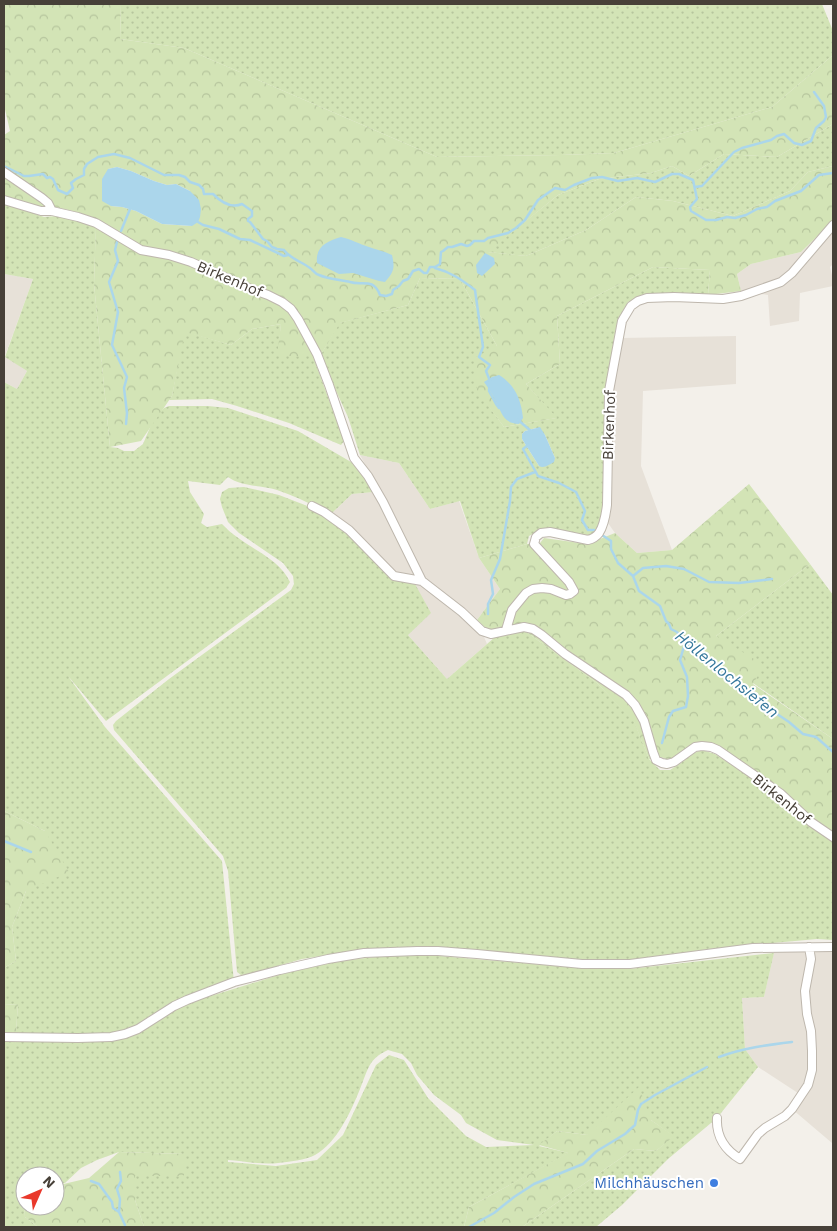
<svg xmlns="http://www.w3.org/2000/svg" width="837" height="1231" viewBox="0 0 837 1231" font-family="'Work Sans',sans-serif">
  <style>
    .residential { fill: #e7e1d8 }
    .grass { fill: url(#grass-dots); fill-rule: evenodd }
    .forest { fill: url(#forest-crowns); fill-rule: evenodd }
    .water { fill: #abd6eb }
    .lines { fill: none; stroke-linecap: round; stroke-linejoin: round }
    .stream { stroke: #abd6eb; stroke-width: 2.5 }
    .minor-casing { stroke: #beb7ad; stroke-width: 10 }
    .minor { stroke: #fff; stroke-width: 8 }
    .shop-dot { fill: #3f7fe0; stroke: #fff; stroke-width: 2 }
    .labels { text-anchor: middle; dominant-baseline: central; stroke-width: 4; stroke-linejoin: round; paint-order: stroke }
    .street-label { font-size: 15px; fill: #474038; stroke: #fff }
    .shop-label { font-size: 15px; fill: #366cbe; stroke: #fff; text-anchor: end }
    .water-label { font-size: 16px; font-style: italic; fill: #35789c; stroke: #fff }
  </style>
  <defs>
    <pattern id="grass-dots" width="8" height="8" patternUnits="userSpaceOnUse" patternTransform="scale(1.25)"><rect width="8" height="8" fill="#d3e4b6"/><path d="M2 2h.1M6 6h.1" fill="none" stroke="#b6c59d" stroke-width="1.8" stroke-linecap="round"/></pattern>
    <pattern id="forest-crowns" width="20" height="18" patternUnits="userSpaceOnUse" patternTransform="scale(1.25)"><rect width="20" height="18" fill="#d3e4b6"/><path d="M2 6a3 3 0 1 1 6 0M12 15a3 3 0 1 1 6 0" fill="none" stroke="#b6c59d"/></pattern>
  </defs>
  <rect width="100%" height="100%" fill="#f3f0ea"/>
  <path class="residential" d="M 833,221 L 833,264 L 830,267 L 833,279 L 833,286 L 800,293 L 799,321 L 770,326 L 768,295 L 741,291 L 737,274 L 751,264 L 801,252 Z
    M 4,274 L 33,279 L 5,356 L 27,371 L 17,389 L 4,382 Z
    M 736,336 L 736,384 L 643,391 L 641,466 L 672,550 L 637,553 L 615,533 L 608,523 L 611,512 L 612,387 L 621,338 Z
    M 360,455 L 399,463 L 430,509 L 459,501 L 479,558 L 500,589 L 477,620 L 487,644 L 447,679 L 408,635 L 392,580 L 362,546 L 326,519 L 352,494 L 374,492 L 379,490 Z
    M 833,947 L 833,1143 L 832,1143 L 792,1109 L 801,1095 L 758,1067 L 745,1049 L 742,998 L 764,997 L 775,948 Z"/>
  <path class="grass" d="M 121,4 L 822,4 L 833,31 L 833,55 L 772,107 L 614,153 L 561,155 L 437,157 L 184,48 L 120,39 Z
    M 833,124 L 833,166 L 808,172 L 790,191 L 733,216 L 673,201 L 636,197 L 586,230 L 526,256 L 487,252 L 558,195 L 599,179 L 651,173 L 672,166 L 689,176 L 724,154 L 777,157 Z
    M 4,203 L 44,217 L 57,216 L 78,220 L 96,227 L 94,284 L 110,447 L 118,448 L 124,451 L 134,451 L 143,444 L 154,418 L 164,408 L 169,406 L 208,406 L 228,408 L 298,431 L 351,462 L 365,477 L 374,492 L 352,494 L 331,514 C 313,505 295,496 277,490 C 261,485 242,487 228,477 L 220,485 L 188,481 L 190,492 L 204,514 L 201,523 L 207,527 L 222,524 C 227,529 231,533 237,537 C 255,551 280,560 290,582 L 286,588 L 106,721 L 68,676 L 105,727 L 222,861 L 234,982 L 201,994 L 201,999 L 282,974 L 340,961 L 384,956 L 428,955 L 580,968 L 629,969 L 774,953 L 764,997 L 742,998 L 745,1049 L 758,1067 L 717,1118 L 668,1159 L 622,1205 L 596,1227 L 522,1227 L 634,1149 L 656,1151 L 673,1136 L 651,1120 L 587,1135 L 557,1131 L 539,1146 L 569,1153 L 469,1207 L 464,1227 L 144,1227 L 135,1200 L 135,1176 L 183,1176 L 184,1154 L 119,1152 L 97,1160 L 81,1168 L 65,1183 L 55,1186 L 55,1176 L 25,1176 C 25,1190 24,1203 25,1217 L 38,1227 L 4,1227 L 4,1044 L 15,1044 L 18,1004 L 4,1005 L 4,968 L 16,961 L 12,927 L 26,891 L 45,831 L 4,811 L 4,382 L 17,389 L 27,371 L 5,357 L 33,279 L 4,274 ZM 388,1050 L 402,1054 L 411,1063 L 417,1075 L 434,1095 L 461,1115 L 466,1123 L 497,1140 L 534,1145 L 486,1147 L 466,1136 L 428,1098 L 404,1060 L 389,1055 L 376,1065 L 343,1135 L 317,1160 L 276,1166 L 228,1162 L 228,1160 C 243,1161 263,1165 278,1163 C 288,1162 306,1160 315,1155 C 337,1143 351,1111 360,1089 C 368,1070 368,1059 388,1050 Z
    M 653,267 L 710,270 L 708,295 L 643,295 L 628,302 L 618,319 L 614,338 L 607,390 L 604,507 L 600,522 L 593,536 L 542,529 L 529,536 L 527,544 L 479,558 L 460,501 L 430,509 L 399,463 L 360,455 L 348,417 L 320,356 L 339,323 L 408,305 L 420,278 L 460,279 L 497,346 L 478,391 L 504,427 L 556,418 L 526,384 L 560,364 L 557,316 ZM 536,428 L 545,435 L 555,458 L 539,466 L 522,439 L 522,434 L 525,431 Z
    M 281,324 L 278,356 L 313,356 L 344,441 L 341,445 L 289,423 L 237,406 L 212,399 L 169,400 L 172,396 L 184,331 L 231,345 L 252,329 Z
    M 244,487 L 279,495 L 310,507 L 322,513 L 327,519 L 362,546 L 392,580 L 415,584 L 431,613 L 408,635 L 447,679 L 495,637 L 525,631 L 597,683 L 634,721 L 649,759 L 660,770 L 670,770 L 681,763 L 694,753 L 702,750 L 715,754 L 776,794 L 803,821 L 803,815 L 833,837 L 833,940 L 817,939 L 709,949 L 626,961 L 565,959 L 476,950 L 401,948 L 352,951 L 302,959 L 250,974 L 241,975 L 237,972 L 228,871 L 223,856 L 114,730 L 113,725 L 116,721 L 169,679 L 291,590 L 294,584 L 293,576 L 283,563 L 239,533 L 228,522 L 222,507 L 220,499 L 222,492 L 229,488 Z
    M 810,564 L 833,595 L 833,739 L 753,683 L 716,636 Z"/>
  <path class="forest" d="M 4,4 L 121,4 L 120,39 L 184,48 L 437,157 L 561,155 L 614,153 L 772,107 L 833,55 L 833,124 L 777,157 L 724,154 L 689,176 L 672,166 L 651,173 L 599,179 L 558,195 L 488,252 L 526,256 L 586,230 L 636,197 L 673,201 L 733,216 L 790,191 L 808,172 L 833,166 L 833,221 L 801,252 L 751,264 L 737,274 L 741,291 L 708,295 L 710,270 L 653,267 L 557,316 L 560,364 L 526,384 L 557,418 L 504,427 L 477,391 L 474,358 L 497,346 L 460,279 L 420,278 L 408,305 L 340,323 L 320,356 L 277,356 L 281,324 L 252,329 L 231,345 L 185,332 L 172,396 L 141,441 L 110,447 L 94,284 L 96,220 L 73,211 L 55,207 L 42,208 L 4,196 L 4,135 L 10,131 L 4,105 ZM 117,167 L 131,171 L 154,181 L 167,185 L 176,184 L 190,191 L 191,226 L 162,224 L 136,211 L 122,207 L 111,206 L 108,169 Z
    M 749,484 L 810,564 L 716,636 L 764,665 L 753,684 L 833,739 L 833,837 L 803,815 L 718,750 L 702,746 L 674,762 L 661,757 L 649,759 L 634,722 L 597,683 L 525,631 L 495,637 L 477,620 L 500,589 L 479,558 L 527,544 L 540,543 L 544,538 L 587,544 L 615,533 L 637,553 L 672,550 Z
    M 4,811 L 45,831 L 69,872 L 26,891 L 12,927 L 16,961 L 4,968 Z
    M 18,1004 L 15,1045 L 4,1044 L 4,1005 Z
    M 639,1087 L 651,1120 L 674,1136 L 656,1151 L 634,1149 L 522,1227 L 464,1227 L 469,1207 L 568,1153 L 539,1145 L 557,1131 L 587,1135 Z
    M 119,1152 L 184,1154 L 184,1176 L 135,1176 L 135,1200 L 144,1227 L 38,1227 L 25,1217 L 24,1193 L 25,1206 L 55,1206 L 55,1186 L 89,1178 Z"/>
  <path class="water" d="M 117,167 L 131,171 L 154,181 L 167,185 L 176,184 L 190,191 L 199,200 L 201,209 L 200,217 L 198,222 L 192,226 L 162,224 L 136,211 L 122,207 L 111,206 L 102,201 L 102,179 L 108,169 Z
    M 341,237 C 351,239 359,244 369,247 C 377,250 384,251 392,255 C 395,268 394,272 385,282 L 379,281 L 353,273 L 339,274 L 317,263 C 315,246 328,241 341,237 Z
    M 485,253 L 494,258 L 495,264 L 482,276 L 477,273 L 476,265 Z
    M 499,375 C 515,385 521,399 523,418 L 519,424 C 502,423 502,412 495,400 C 492,393 488,388 484,382 L 492,377 Z
    M 540,427 L 545,435 L 555,458 L 554,462 C 550,464 544,469 539,466 L 522,439 L 522,434 L 525,431 Z"/>
  <g class="lines">
    <path class="stream" d="M 4,166 L 24,176 L 29,176 L 43,174 L 47,178 L 50,177 L 53,179 L 58,190 L 67,194 L 73,188 L 71,183 L 76,179 L 84,175 L 84,169 L 87,164 L 98,157 L 114,154 L 130,158 L 164,175 L 179,175 L 185,177 L 190,182 L 199,185 L 203,189 L 204,194 L 213,194 C 221,202 231,209 242,204 L 252,211 L 252,216 L 248,219 L 248,221 L 250,222 L 263,239 L 267,241 L 272,247 L 277,249 L 284,250 C 289,258 302,262 310,268 C 313,270 315,274 319,275 C 328,279 341,280 350,282 C 362,286 373,277 380,295 L 386,296 L 392,294 L 393,290 L 399,286 L 403,281 L 408,279 L 413,271 L 419,269 L 424,273 L 427,273 L 430,267 L 435,267 L 440,264 L 441,252 L 443,251 L 448,247 L 452,247 L 461,244 L 467,246 L 470,245 L 474,241 L 484,241 L 488,238 L 508,233 L 516,228 L 525,220 L 538,200 L 555,188 L 565,190 L 574,185 L 592,178 L 602,177 L 618,181 L 637,178 L 655,182 L 672,174 L 679,174 L 693,180 L 697,199 L 690,207 L 691,211 L 706,220 L 716,220 L 727,217 L 735,218 L 746,215 L 757,209 L 767,207 L 775,201 L 801,191 L 819,175 L 833,173
      M 695,187 L 702,186 L 734,152 L 742,148 L 771,140 L 777,136 L 784,134 L 794,143 L 802,145 L 811,141 L 816,128 L 824,121 L 826,117 L 824,106 L 814,92
      M 198,222 L 203,225 L 219,229 L 240,239 L 250,240 L 284,256 L 288,255
      M 121,231 L 130,209
      M 117,242 L 115,250 L 118,261 L 109,282 L 118,312 L 112,345 L 127,377 L 124,388 L 127,413 L 126,424
      M 435,268 C 451,272 462,280 475,290 L 483,347 L 479,357 L 490,365 L 486,371 L 490,381
      M 489,389 L 489,391 L 496,404 L 499,408
      M 518,420 L 531,431
      M 528,445 L 523,449 L 538,476 L 559,483 L 576,492 L 585,511 L 582,520 L 588,530 L 594,530
      M 602,535 L 611,541 L 611,549 L 618,563 L 633,576 L 639,591 L 660,606 L 666,621 L 669,624 L 671,629 L 677,632 L 685,643 L 711,663 L 724,670 L 733,678 L 750,697 L 762,700 L 768,708 L 789,722 L 803,734 L 816,737 L 833,752
      M 633,576 L 643,568 L 666,566 L 684,569 L 709,582 L 739,583 L 772,579
      M 488,614 L 488,604 L 493,594 L 491,580 L 500,559 L 510,501 L 511,487 L 517,479 L 535,472
      M 662,743 L 669,717 L 673,711 L 686,707 L 688,696 L 687,677 L 680,660 L 685,643
      M 4,841 L 31,852
      M 719,1057 C 743,1048 767,1045 792,1042
      M 91,1181 L 99,1184 L 112,1202 L 113,1208 L 119,1212 L 125,1225 L 125,1227
      M 119,1212 L 120,1199 L 117,1189 L 121,1181 L 120,1172
      M 469,1227 L 494,1213 L 514,1197 L 534,1184 L 583,1164 L 597,1151 L 625,1134 L 635,1125 L 638,1110 L 641,1104 L 655,1095 L 707,1067"/>
    <g class="minor-casing">
      <path id="minor" d="M 4,172 L 42,198 L 48,203 L 52,211
        M 4,200 L 41,211 L 52,211 L 78,217 L 96,223 L 141,250 L 169,255 L 191,262 L 251,289 L 268,295 L 282,302 L 291,309 L 298,319 L 317,354 L 329,385 L 354,458 L 368,476 L 383,502 L 422,581 L 462,612 L 482,631 L 491,634 L 524,627 L 533,629 L 542,635 L 565,654 L 626,695 L 635,705 L 644,721 L 653,752 L 656,760 L 662,763 L 667,764 L 674,762 L 695,747 L 702,746 L 711,747 L 718,750 L 780,793 L 811,822 L 833,837
        M 312,506 L 324,512 L 349,530 L 394,576 L 422,581
        M 506,630 L 512,610 L 526,593 L 533,589 L 542,588 L 551,589 L 566,595 L 570,594 L 574,591 L 569,582 L 534,544 L 536,537 L 541,533 L 550,532 L 588,540 C 592,539 596,537 599,533 C 603,527 606,513 607,505 L 609,391 L 622,321 L 631,306 L 638,301 L 647,298 L 674,297 L 723,299 L 741,296 L 781,282 L 792,273 L 833,225
        M 4,1037 L 78,1038 L 111,1037 L 125,1034 L 138,1029 L 174,1006 L 187,1000 L 234,982 L 280,970 L 328,959 L 364,953 L 417,951 L 438,951 L 477,954 L 582,964 L 630,964 L 753,948 L 833,947
        M 717,1118 C 716,1136 725,1150 740,1159 L 758,1134 L 765,1128 L 785,1116 L 792,1109 L 808,1085 L 812,1070 L 812,1051 L 811,1031 L 807,1014 L 805,991 L 811,959 L 809,947"/>
    </g>
    <use href="#minor" class="minor"/>
  </g>
  <circle class="shop-dot" cx="714" cy="1183" r="5"/>
  <g class="labels">
    <g class="street-label">
      <text transform="translate(230 279) rotate(23)">Birkenhof</text>
      <text transform="translate(609 425) rotate(-88)">Birkenhof</text>
      <text transform="translate(782 799) rotate(39)">Birkenhof</text>
    </g>
    <g class="shop-label">
      <text x="704" y="1183">Milchhäuschen</text>
    </g>
    <g class="water-label">
      <text transform="translate(727 674) rotate(39)">Höllenlochsiefen</text>
    </g>
  </g>
  <rect width="837" height="1231" fill="none" stroke="#474038" stroke-width="10"/>
  <g transform="translate(40 1191) rotate(45)"><circle r="24" fill="#ffffff" stroke="#b5b3af"/>
  <path d="M0-4L9 19L0 12L-9 19Z" fill="#e9382b"/>
  <text y="-8" font-size="14" font-weight="bold" text-anchor="middle" fill="#474038">N</text>
  </g>
</svg>
